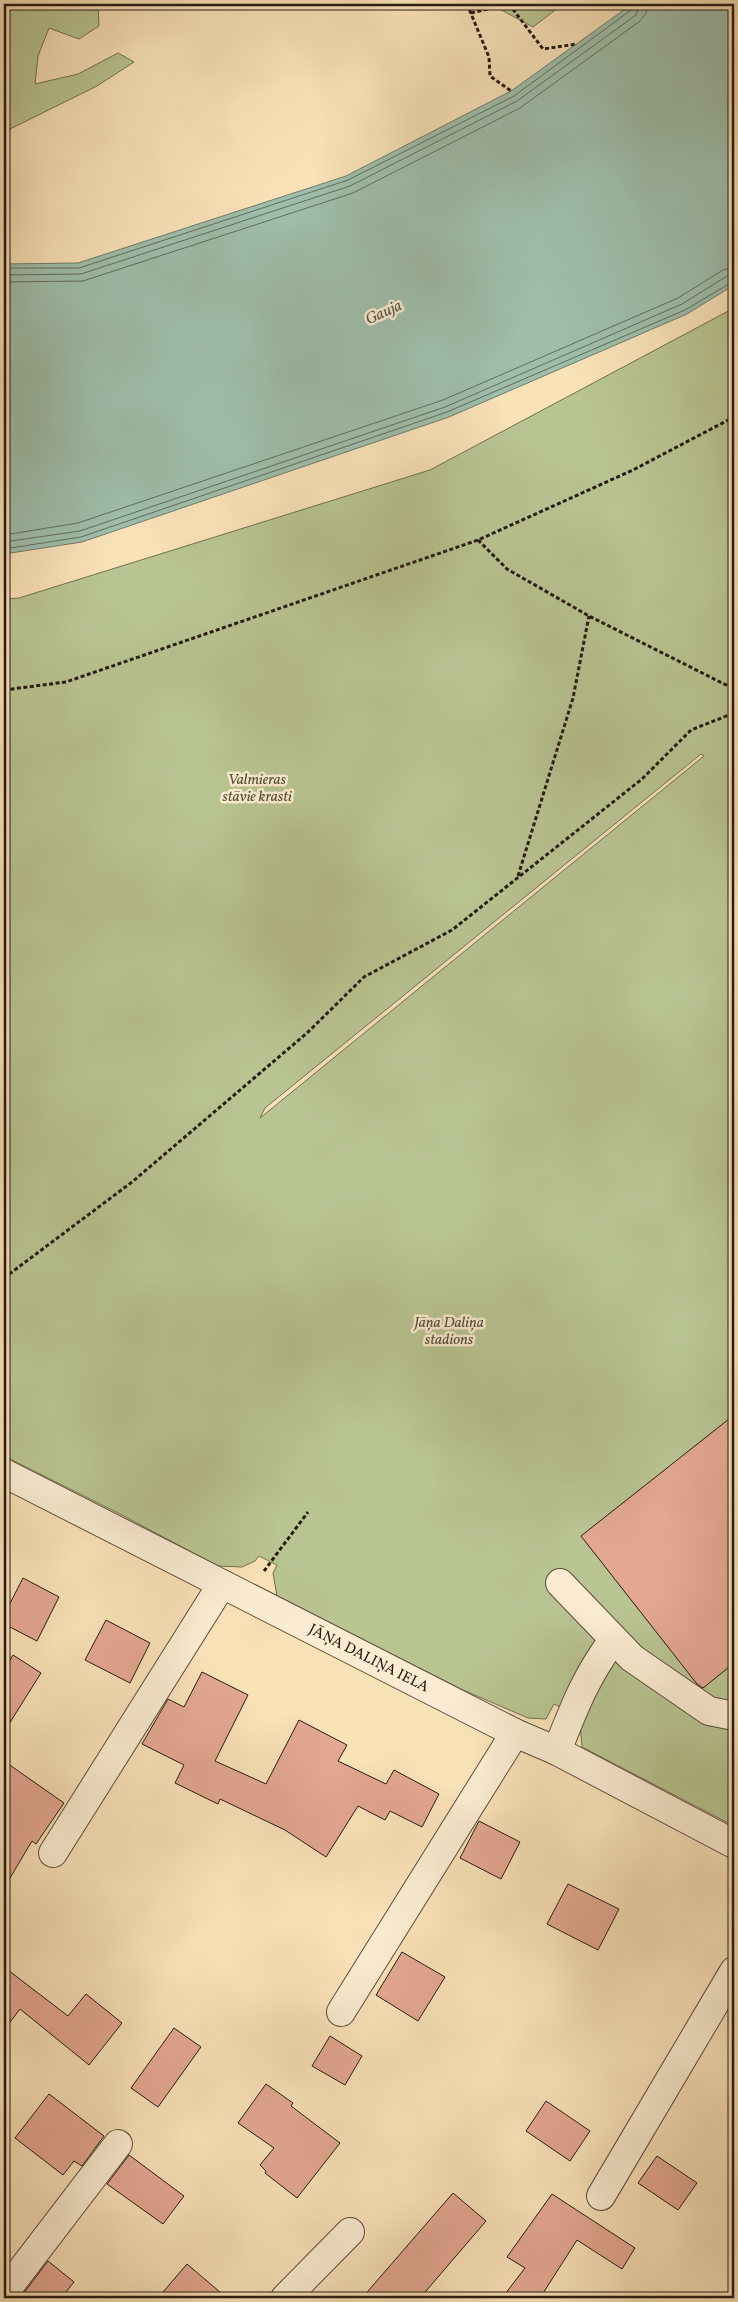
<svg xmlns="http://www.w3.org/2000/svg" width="738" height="2302" viewBox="0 0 738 2302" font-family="Vollkorn,serif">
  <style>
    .green { fill: #b9c493; stroke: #707053; fill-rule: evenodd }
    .water { fill: #9ebeab; stroke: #6e7d6e }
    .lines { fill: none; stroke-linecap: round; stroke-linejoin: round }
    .shore { stroke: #626c5f; stroke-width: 1 }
    .building { fill: #e3a792; stroke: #261b13 }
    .minor-casing { stroke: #5b4c3c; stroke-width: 30 }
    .path { stroke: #261b13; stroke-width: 3; stroke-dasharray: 4 2.5; stroke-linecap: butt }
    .minor { stroke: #fbecd1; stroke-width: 28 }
    .labels { text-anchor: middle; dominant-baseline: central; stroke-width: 5; stroke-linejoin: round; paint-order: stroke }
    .park-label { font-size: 15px; font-style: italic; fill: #524e39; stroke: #fbecd1 }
    .street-label { font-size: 15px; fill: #261b13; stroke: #fbecd1 }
    .water-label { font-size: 16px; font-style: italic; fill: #505448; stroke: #fbecd1 }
  </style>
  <rect width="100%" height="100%" fill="#f9e1b8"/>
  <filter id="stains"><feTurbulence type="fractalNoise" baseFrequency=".004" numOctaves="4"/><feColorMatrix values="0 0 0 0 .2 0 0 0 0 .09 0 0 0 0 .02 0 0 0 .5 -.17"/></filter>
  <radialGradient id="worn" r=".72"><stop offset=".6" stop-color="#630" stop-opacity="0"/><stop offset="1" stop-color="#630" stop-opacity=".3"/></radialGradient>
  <path class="green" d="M 4,4 L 98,4 L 99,26 L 79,39 L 49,28 L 38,56 L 35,84 L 78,74 L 118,53 L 134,62 L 97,86 L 4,132 Z
    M 490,4 L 563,4 L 533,27 Z
    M 734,308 L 734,1826 L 582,1747 L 580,1723 L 582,1718 L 554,1704 L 546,1719 L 528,1718 L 463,1690 L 277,1596 L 273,1573 L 277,1565 L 259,1556 L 255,1561 L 242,1567 L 218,1566 L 120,1514 L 4,1456 L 4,599 L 19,598 L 430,470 ZM 701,754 L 704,756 L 260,1118 L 265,1108 Z"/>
  <path class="water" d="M 632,4 L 734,4 L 734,285 L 687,314 L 449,417 L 82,542 L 4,554 L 4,264 L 78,263 L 346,176 L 511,91 Z"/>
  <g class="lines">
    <path class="shore" d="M 4,268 L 79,268 L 348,180 L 514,96 L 631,10 L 634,4
      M 4,275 L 81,274 L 350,186 L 517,101 L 636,15 L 640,4
      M 4,282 L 83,281 L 353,193 L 520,108 L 640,21 L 646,13 L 648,4
      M 4,535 L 78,523 L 443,400 L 678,298 L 723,270 L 734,267
      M 4,542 L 80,531 L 445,407 L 682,304 L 727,276 L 734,275
      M 4,549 L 81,537 L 447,412 L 685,310 L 734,281"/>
  </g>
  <path class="building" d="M 734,1415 L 734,1663 L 703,1688 L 697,1684 L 581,1536 Z
    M 23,1578 L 59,1597 L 37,1641 L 4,1624 L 4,1615 Z
    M 106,1620 L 150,1643 L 130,1683 L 85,1660 Z
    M 13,1655 L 41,1673 L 4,1732 L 4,1670 Z
    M 202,1672 L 248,1695 L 215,1761 L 266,1784 L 299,1720 L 347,1745 L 338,1761 L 386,1784 L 394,1770 L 439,1794 L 422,1827 L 390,1811 L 385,1820 L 358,1806 L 326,1857 L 285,1830 L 220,1799 L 218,1804 L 175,1783 L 184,1765 L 142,1744 L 168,1699 L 184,1707 Z
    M 4,1761 L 64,1803 L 36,1844 L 32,1841 L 4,1888 Z
    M 479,1821 L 520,1842 L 501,1879 L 460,1858 Z
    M 568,1884 L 619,1909 L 598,1950 L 547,1924 Z
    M 402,1952 L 445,1977 L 418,2021 L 376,1995 Z
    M 4,1967 L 68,2016 L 86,1994 L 122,2023 L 89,2065 L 20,2009 L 4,2030 Z
    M 174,2028 L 201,2047 L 158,2107 L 131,2088 Z
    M 330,2036 L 362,2056 L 345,2085 L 312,2066 Z
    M 266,2084 L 293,2103 L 291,2106 L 340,2143 L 297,2198 L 265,2173 L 266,2171 L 260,2165 L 274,2148 L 238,2123 Z
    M 49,2094 L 104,2136 L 82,2166 L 74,2161 L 63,2175 L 15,2138 Z
    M 546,2101 L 590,2131 L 570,2161 L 526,2131 Z
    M 129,2155 L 184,2196 L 163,2224 L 107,2184 Z
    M 657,2156 L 697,2183 L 678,2210 L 638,2183 Z
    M 453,2193 L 486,2221 L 420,2298 L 362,2298 Z
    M 552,2194 L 635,2248 L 622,2269 L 577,2240 L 540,2298 L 502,2298 L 525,2268 L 507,2257 Z
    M 48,2261 L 74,2282 L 61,2298 L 20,2298 Z
    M 187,2264 L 227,2298 L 158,2298 Z"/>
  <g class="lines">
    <g class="minor-casing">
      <g id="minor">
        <path id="s1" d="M 4,1473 L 515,1733 L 557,1751 L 734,1844"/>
        <path d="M 560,1583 L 632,1658 L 709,1711 L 734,1716"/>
        <path d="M 557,1751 C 574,1708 585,1678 613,1640"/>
        <path d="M 53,1853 L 222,1584"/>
        <path d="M 341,2012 L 515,1733"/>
        <path d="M 601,2196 L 734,1971"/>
        <path d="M 4,2293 L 118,2144"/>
        <path d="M 285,2298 L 350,2232"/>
      </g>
    </g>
    <path class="path" d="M 467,4 L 489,57 L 490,76 L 511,91
      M 471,13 L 509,4 L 543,49 L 577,44
      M 478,540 L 507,569 L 589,616 L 734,689
      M 4,690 L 66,682 L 478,540 L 633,470 L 734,417
      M 518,876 L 573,698 L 589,616
      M 4,1278 L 132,1182 L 307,1033 L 364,977 L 452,930 L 642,779 L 691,730 L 734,713
      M 264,1571 L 308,1512"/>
    <use href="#minor" class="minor"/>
  </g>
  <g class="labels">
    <g class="park-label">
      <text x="257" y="780">Valmieras<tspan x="257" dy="17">stāvie krasti</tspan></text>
      <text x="449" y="1323">Jāņa Daliņa<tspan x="449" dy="17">stadions</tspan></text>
    </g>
    <g class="street-label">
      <text stroke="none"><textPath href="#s1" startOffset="409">JĀŅA DALIŅA IELA</textPath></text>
    </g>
    <g class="water-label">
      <text transform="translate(384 313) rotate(-24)">Gauja</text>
    </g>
  </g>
  <rect width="738" height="2302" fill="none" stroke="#f9e1b8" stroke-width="20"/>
  <rect x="5" y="5" width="728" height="2292" fill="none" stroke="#261b13" stroke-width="2.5"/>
  <rect x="10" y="10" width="718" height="2282" fill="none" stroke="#261b13"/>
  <rect width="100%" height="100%" filter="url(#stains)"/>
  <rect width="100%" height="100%" fill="url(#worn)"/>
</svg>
